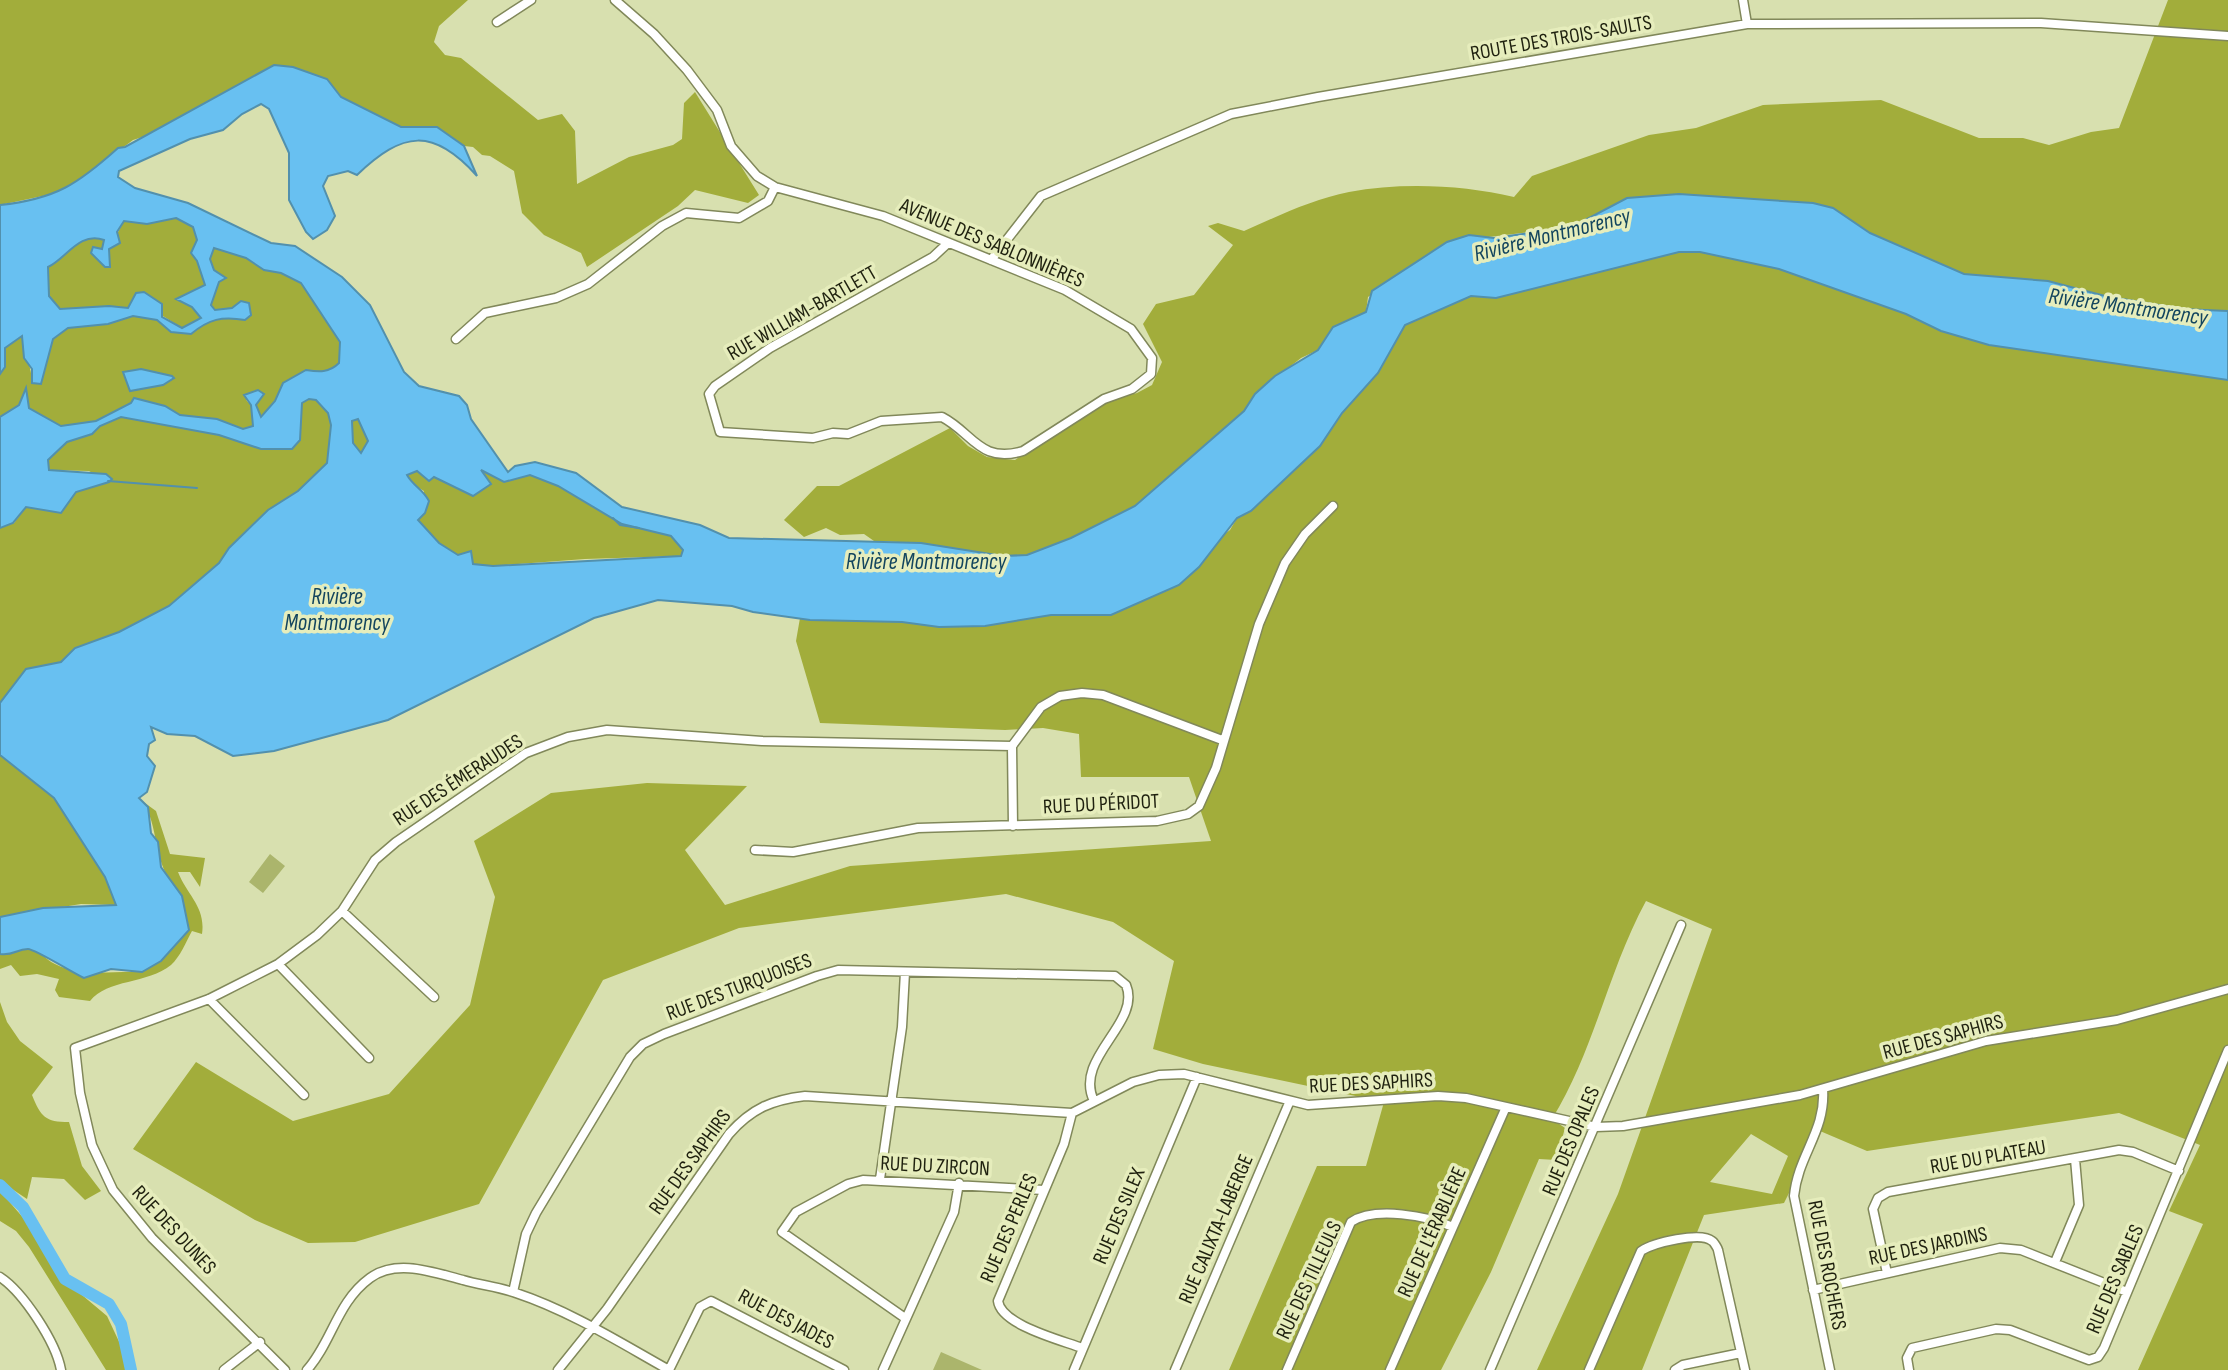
<svg xmlns="http://www.w3.org/2000/svg" width="2228" height="1370" viewBox="0 0 2228 1370" font-family="'Sofia Sans Condensed',sans-serif">
  <style>
    .green { fill: #abb56c }
    .forest { fill: #a2ad3b; fill-rule: evenodd }
    .water { fill: #68c0f1; stroke: #5290ad; stroke-width: 2; fill-rule: evenodd }
    .lines { fill: none; stroke-linecap: round; stroke-linejoin: round }
    .stream { stroke: #5290ad; stroke-width: 2 }
    .river { stroke: #68c0f1; stroke-width: 12 }
    .minor-casing { stroke: #81885a; stroke-width: 11 }
    .minor { stroke: #fff; stroke-width: 8 }
    .labels { text-anchor: middle; dominant-baseline: central; stroke-width: 7; stroke-linejoin: round; paint-order: stroke }
    .street-label { font-size: 21px; fill: #1f210f; stroke: #e6edbc }
    .water-label { font-size: 23px; font-style: italic; fill: #13455e; stroke: #e6edbc }
  </style>
  <rect width="100%" height="100%" fill="#d8e0af"/>
  <path class="green" d="M 270,854 L 285,866 L 263,893 L 249,882 Z
    M 941,1352 L 982,1370 L 933,1370 Z"/>
  <path class="forest" d="M 0,0 L 468,0 L 439,26 L 434,42 L 445,55 L 461,58 L 538,120 L 562,114 L 575,131 L 577,184 L 629,157 L 673,145 L 682,139 L 684,103 L 695,92 L 759,195 L 748,203 L 695,190 L 678,206 L 587,267 L 581,253 L 544,235 L 522,213 L 514,171 L 490,156 L 482,155 L 473,147 L 464,146 L 437,127 L 401,127 L 341,97 L 327,79 L 133,140 L 73,185 L 52,194 L 0,205 Z
    M 2168,0 L 2228,0 L 2228,311 L 2182,309 L 2105,296 L 2048,281 L 1964,274 L 1870,233 L 1833,208 L 1813,203 L 1679,194 L 1627,198 L 1572,227 L 1447,242 L 1368,297 L 1366,312 L 1333,327 L 1318,350 L 1301,358 L 1255,394 L 1244,411 L 1135,506 L 1071,538 L 1027,555 L 1003,556 L 921,543 L 874,541 L 864,534 L 840,535 L 826,528 L 804,537 L 784,520 L 817,486 L 839,486 L 950,428 L 968,446 L 987,457 L 1015,460 L 1109,401 L 1137,393 L 1152,385 L 1162,362 L 1143,324 L 1156,304 L 1194,295 L 1233,245 L 1208,226 L 1218,223 L 1244,231 C 1278,216 1313,199 1349,192 C 1402,182 1463,185 1514,197 L 1532,176 L 1649,135 L 1696,128 L 1763,105 L 1881,100 L 1979,138 L 2023,138 L 2049,145 L 2091,132 L 2119,128 Z
    M 176,218 L 193,227 C 200,246 199,266 205,285 L 176,299 L 192,307 L 201,318 L 182,328 L 136,299 L 128,309 C 105,305 82,313 60,309 L 49,296 L 48,267 C 67,259 79,231 104,240 L 102,249 L 110,266 L 109,249 L 124,221 L 147,224 Z
    M 214,248 L 246,258 L 264,270 L 281,273 L 301,283 L 340,342 L 339,363 C 329,373 319,372 306,370 L 284,383 L 275,400 L 261,417 L 256,405 L 246,400 L 251,405 L 253,426 L 243,429 L 217,419 L 180,415 L 165,406 L 134,398 L 131,403 L 96,421 L 61,426 L 29,408 L 26,389 L 19,405 L 0,417 L 0,374 L 5,367 L 5,348 L 23,335 C 24,355 32,366 32,383 L 41,384 L 53,339 L 68,328 L 108,324 L 133,316 L 158,320 L 171,332 L 191,334 C 209,319 222,316 245,320 L 251,315 L 232,308 L 215,310 L 211,304 L 219,281 L 209,259 ZM 141,369 L 172,376 L 174,378 L 130,390 L 124,372 Z
    M 1679,252 C 1746,250 1842,288 1905,313 C 1918,318 1930,328 1943,331 C 2037,354 2134,364 2228,380 L 2228,1370 L 2138,1370 L 2203,1224 L 2169,1211 L 2200,1145 L 2119,1113 L 1867,1151 L 1820,1131 L 1784,1203 L 1704,1215 L 1642,1370 L 1537,1370 L 1618,1194 L 1712,929 L 1646,901 C 1608,971 1594,1051 1552,1119 L 1565,1128 L 1556,1160 L 1539,1159 L 1491,1272 L 1441,1370 L 1229,1370 L 1317,1166 L 1366,1166 L 1384,1102 L 1203,1064 L 1153,1049 L 1174,961 L 1113,922 L 1006,894 L 739,928 L 603,980 L 479,1204 L 355,1242 L 308,1243 L 255,1220 L 133,1149 L 196,1062 L 293,1121 L 389,1094 L 470,1005 L 495,897 L 474,841 L 551,793 L 647,783 L 747,786 L 685,850 L 725,905 L 850,866 L 1211,841 L 1189,777 L 1081,777 L 1079,734 L 1043,728 L 1005,730 L 820,723 L 796,641 L 800,618 L 902,622 L 939,627 L 985,626 L 1051,615 L 1111,615 L 1230,530 L 1237,518 L 1251,511 L 1320,446 L 1342,413 L 1378,373 L 1405,325 L 1471,296 L 1496,298 ZM 1751,1134 L 1788,1156 L 1772,1194 L 1710,1182 Z
    M 309,399 L 316,400 L 329,413 L 331,425 L 327,463 L 298,491 L 268,510 L 229,548 L 219,563 L 169,606 L 119,632 L 75,648 L 62,662 L 26,669 L 0,703 L 0,528 L 14,523 L 26,507 L 61,513 L 76,492 L 109,482 L 89,471 L 48,470 L 48,460 L 67,442 L 91,434 L 100,426 L 121,417 L 219,435 L 261,449 L 292,449 L 302,403 Z
    M 358,419 L 368,441 L 361,453 L 353,443 L 352,421 Z
    M 479,468 L 504,482 L 530,475 L 558,486 L 622,524 L 671,536 L 683,550 L 681,556 L 585,559 L 493,566 L 472,564 L 439,543 L 417,520 L 424,491 L 412,484 L 406,474 L 417,471 L 429,481 L 434,477 L 473,495 Z
    M 0,755 L 54,798 L 105,877 L 116,905 L 81,904 L 0,917 Z
    M 138,798 L 156,811 L 170,854 L 205,858 L 200,887 L 190,872 L 178,872 C 187,895 206,907 202,934 L 192,931 C 186,942 180,957 171,965 C 148,984 107,979 90,1001 L 59,997 L 55,990 L 59,979 L 37,974 L 20,976 L 11,965 L 0,969 L 0,954 C 12,955 15,950 26,949 C 38,947 45,960 55,964 C 83,978 113,970 142,972 L 174,885 C 151,861 160,816 138,798 Z
    M 0,1002 L 7,1022 L 20,1041 L 53,1067 L 32,1095 C 41,1117 45,1122 69,1122 L 82,1166 L 101,1191 L 85,1200 L 64,1179 L 32,1177 L 27,1199 L 0,1181 Z
    M 0,1191 L 32,1228 L 57,1274 L 107,1316 L 122,1348 L 127,1370 L 106,1370 L 29,1247 L 16,1231 L 0,1221 Z"/>
  <path class="water" d="M 274,65 L 293,67 L 327,79 L 341,97 L 401,127 L 437,127 L 464,146 L 477,176 C 433,127 403,131 357,175 L 348,171 L 328,176 L 323,186 L 335,216 L 327,230 L 313,239 L 306,232 L 289,200 L 289,153 L 269,109 L 261,104 L 242,114 L 223,130 L 190,139 L 119,171 L 118,177 L 135,188 L 188,203 L 271,243 L 295,246 L 342,277 L 370,305 L 404,372 L 419,386 L 459,396 L 467,405 L 471,419 L 508,472 L 515,466 L 535,462 L 576,473 L 622,507 L 700,525 L 729,538 L 921,543 L 1003,556 L 1027,555 L 1071,538 L 1135,506 L 1244,411 L 1255,394 L 1275,376 L 1318,350 L 1333,327 L 1366,312 L 1372,291 L 1447,242 L 1469,235 L 1494,238 L 1572,227 L 1627,198 L 1679,194 L 1813,203 L 1833,208 L 1870,233 L 1964,274 L 2048,281 L 2105,296 L 2182,309 L 2228,311 L 2228,380 L 1989,345 L 1941,331 L 1906,314 L 1779,269 L 1700,252 L 1679,252 L 1496,298 L 1471,296 L 1405,325 L 1378,373 L 1342,413 L 1320,446 L 1251,511 L 1237,518 L 1199,567 L 1179,585 L 1111,615 L 1051,615 L 985,626 L 939,627 L 902,622 L 810,620 L 753,612 L 732,606 L 658,600 L 594,618 L 388,720 L 274,751 L 233,756 L 195,736 L 167,734 L 151,727 L 155,740 L 149,744 L 147,756 L 155,766 L 147,792 L 139,798 L 148,807 L 151,833 L 158,842 L 161,867 L 182,896 L 189,930 L 161,961 L 142,972 L 111,969 L 84,978 C 73,973 35,949 28,949 C 16,949 14,956 0,954 L 0,917 L 43,908 L 116,905 L 105,877 L 54,798 L 0,755 L 0,703 L 26,669 L 61,662 L 75,648 L 119,632 L 169,606 L 219,563 L 229,548 L 268,510 L 298,491 L 327,463 L 331,425 L 328,413 L 316,400 L 309,399 L 302,403 L 300,440 L 292,449 L 261,449 L 219,435 L 121,417 L 100,426 L 92,434 L 67,442 L 48,460 L 49,470 L 106,474 L 112,479 L 109,482 L 76,492 L 61,513 L 26,507 L 13,523 L 0,528 L 0,417 L 19,405 L 26,388 L 29,408 L 61,426 L 96,421 L 131,403 L 134,398 L 165,406 L 180,415 L 217,419 L 243,429 L 253,426 L 251,405 L 244,395 L 258,390 L 264,394 L 256,405 L 261,417 L 275,401 L 283,383 L 306,370 C 319,372 329,373 339,363 L 340,342 L 301,283 L 281,273 L 264,270 L 246,258 L 214,248 L 210,259 L 214,270 L 226,278 L 219,282 L 211,305 L 215,310 L 232,308 L 241,301 L 249,303 L 251,315 L 245,320 C 222,316 209,319 191,334 L 171,332 L 157,320 L 133,316 L 108,324 L 68,328 L 53,339 L 41,384 L 32,383 L 32,369 L 24,358 L 22,336 L 5,348 L 5,367 L 0,374 L 0,205 C 56,199 78,184 118,148 L 125,147 ZM 176,218 L 193,227 L 197,240 L 191,253 L 197,261 L 205,285 L 176,299 L 192,307 L 201,318 L 182,328 L 162,317 L 162,304 L 144,292 L 136,293 L 128,308 L 109,306 L 60,309 L 49,296 L 48,267 C 66,259 79,231 104,240 L 102,249 L 93,247 L 91,253 L 105,267 L 110,267 L 109,249 L 120,243 L 117,232 L 124,221 L 147,224 ZM 358,419 L 368,441 L 361,453 L 353,443 L 352,421 ZM 481,470 L 504,482 L 530,475 L 558,486 L 622,524 L 671,536 L 683,550 L 681,556 L 493,566 L 473,564 L 471,551 L 458,555 L 439,543 L 418,520 L 425,513 L 429,501 C 423,489 413,486 407,475 L 417,471 L 429,481 L 434,477 L 473,496 L 491,484 Z
    M 141,369 L 172,376 L 174,378 L 163,385 L 130,391 L 123,372 Z"/>
  <g class="lines">
    <path class="stream" d="M 108,481 L 197,488
      M 613,518 L 620,525 L 639,528"/>
    <path class="river" d="M 0,1185 L 23,1207 L 65,1279 L 109,1304 L 121,1324 L 131,1370"/>
    <g class="minor-casing">
      <path id="minor" d="M 615,0 L 654,34 L 687,70 L 717,110 L 731,146 L 757,176 L 775,187 L 883,216 L 1065,290 L 1131,329 L 1152,358 L 1151,374 L 1132,389 L 1104,399 L 1023,451 C 980,464 973,433 942,417 L 881,421 L 848,434 L 833,433 L 813,438 L 720,432 L 709,394 L 715,386 L 770,348 L 933,257 L 948,243
        M 1743,0 L 1747,24
        M 497,22 L 531,0
        M 991,260 L 1041,196 L 1231,114 L 1318,97 L 1747,24 L 2041,23 L 2228,36
        M 456,339 L 485,313 L 556,298 L 588,284 L 662,226 L 686,213 L 739,218 L 768,201 L 775,187
        M 1013,826 L 1012,746 L 1041,707 L 1060,696 L 1082,693 L 1103,695 L 1222,740
        M 755,850 L 793,852 L 918,828 L 1157,821 L 1188,814 L 1199,806 L 1216,768 L 1259,624 L 1285,563 L 1305,534 L 1333,506
        M 342,911 L 434,997
        M 278,964 L 369,1058
        M 209,999 L 304,1095
        M 1823,1089 C 1826,1131 1798,1155 1794,1196 L 1830,1370
        M 1072,1113 L 1064,1144 L 998,1301 C 1001,1325 1061,1340 1082,1348
        M 880,1179 L 902,1027 L 905,972
        M 2055,1262 L 2079,1205 L 2075,1159
        M 1887,1273 L 1873,1209 L 1878,1198 L 1888,1192 L 2119,1150 L 2133,1152 L 2179,1171
        M 0,1277 C 23,1292 56,1342 61,1370
        M 1813,1290 L 2000,1248 L 2021,1250 L 2127,1292
        M 513,1292 L 526,1234 L 536,1213 L 630,1057 L 643,1044 L 664,1034 L 817,976 L 838,970 L 1115,976 L 1126,985 C 1142,1023 1073,1058 1094,1101
        M 905,1318 L 782,1232 L 796,1212 L 848,1184 L 863,1180 L 1044,1190
        M 224,1370 L 260,1342
        M 285,1370 L 152,1238 L 113,1190 L 92,1145 L 80,1093 L 75,1048 L 209,999 L 278,964 L 317,935 L 342,911 L 375,860 L 396,842 L 526,753 L 568,737 L 607,730 L 762,741 L 1012,746
        M 307,1370 C 332,1342 337,1302 370,1278 C 397,1258 435,1273 463,1280 C 480,1285 499,1287 516,1293 C 570,1311 619,1342 669,1370
        M 558,1370 L 607,1309 L 729,1134 C 752,1108 772,1100 805,1096 L 1072,1113 L 1133,1082 L 1159,1075 L 1184,1074 L 1308,1105 L 1438,1096 L 1466,1098 L 1596,1127 L 1623,1126 L 1800,1095 L 1986,1041 L 2117,1020 L 2228,989
        M 669,1370 L 700,1307 L 711,1301 L 844,1370
        M 883,1370 L 954,1212 L 959,1183
        M 1074,1370 L 1197,1077
        M 1175,1370 L 1289,1103
        M 1287,1370 L 1351,1222 C 1375,1206 1428,1216 1453,1227
        M 1390,1370 L 1506,1107
        M 1490,1370 L 1681,925
        M 1589,1370 L 1641,1251 C 1653,1243 1701,1231 1712,1241 C 1714,1242 1718,1249 1718,1250 L 1745,1370
        M 1675,1370 L 1683,1365 L 1741,1353
        M 1909,1370 L 1907,1358 L 1912,1348 L 1996,1329 L 2010,1330 L 2089,1360 L 2098,1357 L 2104,1348 L 2228,1050"/>
    </g>
    <use href="#minor" class="minor"/>
  </g>
  <g class="labels">
    <g class="street-label">
      <text transform="translate(1561 38) rotate(-10)">ROUTE DES TROIS-SAULTS</text>
      <text transform="translate(992 243) rotate(23)">AVENUE DES SABLONNIÈRES</text>
      <text transform="translate(802 313) rotate(-30)">RUE WILLIAM-BARTLETT</text>
      <text transform="translate(458 780) rotate(-33)">RUE DES ÉMERAUDES</text>
      <text transform="translate(1101 804) rotate(-3)">RUE DU PÉRIDOT</text>
      <text transform="translate(739 987) rotate(-21)">RUE DES TURQUOISES</text>
      <text transform="translate(1943 1037) rotate(-15)">RUE DES SAPHIRS</text>
      <text transform="translate(1371 1083) rotate(-3)">RUE DES SAPHIRS</text>
      <text transform="translate(1571 1141) rotate(-67)">RUE DES OPALES</text>
      <text transform="translate(1988 1157) rotate(-10)">RUE DU PLATEAU</text>
      <text transform="translate(690 1162) rotate(-54)">RUE DES SAPHIRS</text>
      <text transform="translate(935 1166) rotate(3)">RUE DU ZIRCON</text>
      <text transform="translate(1119 1216) rotate(-67)">RUE DES SILEX</text>
      <text transform="translate(1009 1228) rotate(-67)">RUE DES PERLES</text>
      <text transform="translate(1216 1229) rotate(-67)">RUE CALIXTA-LABERGE</text>
      <text transform="translate(174 1230) rotate(47)">RUE DES DUNES</text>
      <text transform="translate(1432 1232) rotate(-66)">RUE DE L'ÉRABLIÈRE</text>
      <text transform="translate(1928 1246) rotate(-12)">RUE DES JARDINS</text>
      <text transform="translate(1827 1265) rotate(79)">RUE DES ROCHERS</text>
      <text transform="translate(2115 1279) rotate(-67)">RUE DES SABLES</text>
      <text transform="translate(1309 1280) rotate(-65)">RUE DES TILLEULS</text>
      <text transform="translate(786 1319) rotate(28)">RUE DES JADES</text>
    </g>
    <g class="water-label">
      <text transform="translate(1552 235) rotate(-14)">Rivière Montmorency</text>
      <text transform="translate(2128 307) rotate(8)">Rivière Montmorency</text>
      <text x="926" y="562">Rivière Montmorency</text>
      <text x="337" y="597">Rivière<tspan x="337" dy="26">Montmorency</tspan></text>
    </g>
  </g>
</svg>
